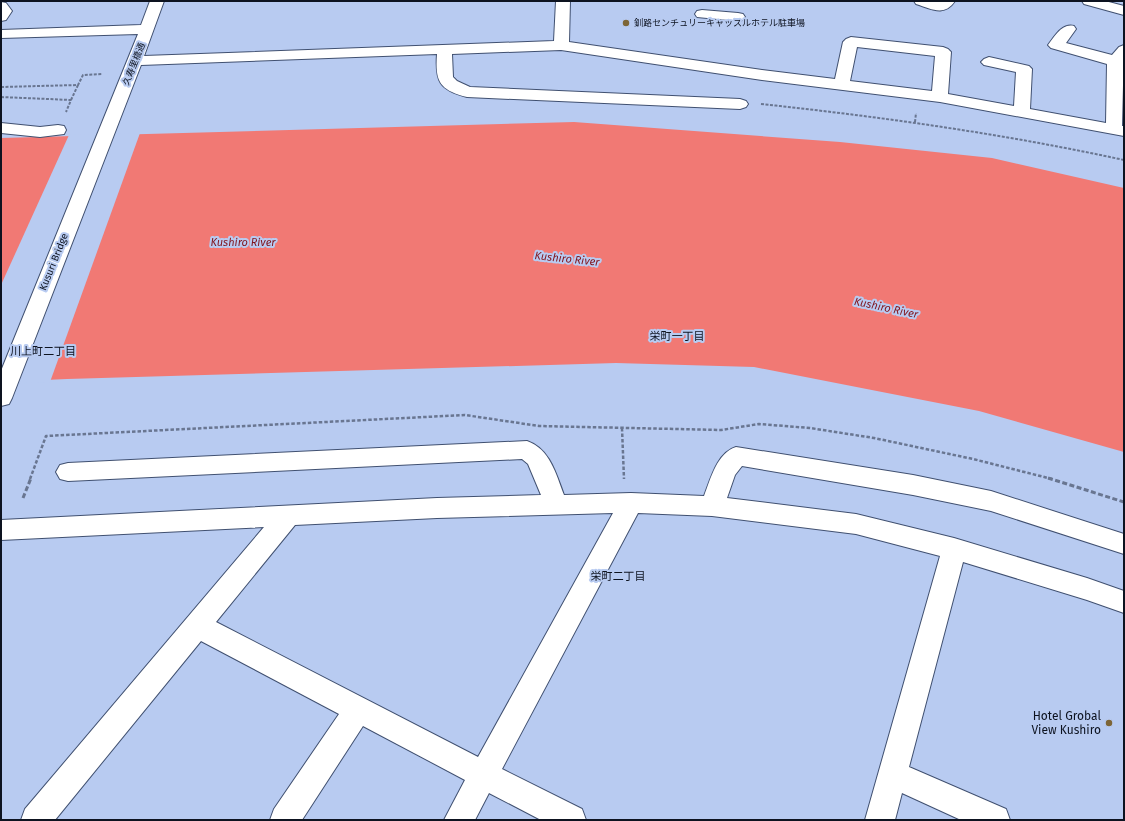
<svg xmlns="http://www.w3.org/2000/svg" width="1125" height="821" viewBox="0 0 1125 821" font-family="'Fira Sans','Noto Sans JP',sans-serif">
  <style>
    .water { fill: #f17974 }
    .pier { fill: #b8cbf1 }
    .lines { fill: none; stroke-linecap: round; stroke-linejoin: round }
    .minor-casing { stroke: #405070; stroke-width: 2 }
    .path-far2 { stroke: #697691; stroke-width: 2; stroke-dasharray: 3 1.5; stroke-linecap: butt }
    .path-far1 { stroke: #697691; stroke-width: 2.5; stroke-dasharray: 3.5 2; stroke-linecap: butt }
    .path { stroke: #697691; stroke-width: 3; stroke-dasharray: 5 2.5; stroke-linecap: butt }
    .minor { fill: #fff; fill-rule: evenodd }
    .poi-dot { fill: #7d6536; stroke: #b8cbf1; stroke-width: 1.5 }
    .labels { text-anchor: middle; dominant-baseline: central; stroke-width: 4; stroke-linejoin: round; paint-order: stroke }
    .far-poi-label { font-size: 9px; fill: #0d1320; stroke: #b8cbf1; text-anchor: start }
    .far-street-label { font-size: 9px; fill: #0d1320; stroke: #b8cbf1 }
    .street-label { font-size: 10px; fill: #0d1320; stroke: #b8cbf1 }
    .water-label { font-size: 11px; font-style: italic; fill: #81141c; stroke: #b8cbf1 }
    .neighbourhood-label { font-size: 11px; fill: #0d1320; stroke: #b8cbf1 }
    .near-poi-label { font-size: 12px; fill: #0d1320; stroke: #b8cbf1; text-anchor: end }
  </style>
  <rect width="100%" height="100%" fill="#b8cbf1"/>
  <path class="water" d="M 574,122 L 840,142 L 992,158 L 1124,188 L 1124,452 L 979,411 L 754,367 L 616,363 L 67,379 L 1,382 L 1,138 Z"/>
  <path class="pier" d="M 140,133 L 50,382 L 1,384 L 1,285 L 69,135 Z"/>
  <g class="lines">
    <g class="minor-casing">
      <path id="minor" d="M 150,1 L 164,1 L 144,56 L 554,41 L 556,1 L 570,1 L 569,42 L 762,70 L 835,79 L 843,42 L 846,39 L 851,37 L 943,47 L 948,49 L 951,52 L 948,94 L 1014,106 L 1016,72 L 984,65 L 981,62 L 984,59 L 989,57 L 1029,66 L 1032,69 L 1030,109 L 1106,123 L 1107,64 L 1051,48 L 1048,45 C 1055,36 1062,23 1074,26 L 1076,29 L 1066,43 L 1112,55 L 1119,47 L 1124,45 L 1122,126 L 1124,126 L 1124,136 L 940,102 L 762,80 L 561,50 L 452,54 L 453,77 L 457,81 L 470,87 L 740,99 L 746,101 L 748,104 L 746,107 L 740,109 L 467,97 C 439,90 435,81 437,54 L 141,65 L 12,398 L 9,404 L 1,406 L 1,371 L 138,34 L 1,38 L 1,30 L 141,25 ZM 857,47 L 935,56 L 932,91 L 850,81 Z
        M 914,1 L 955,1 C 944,17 932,9 916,4 Z
        M 1082,1 L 1105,1 L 1124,6 L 1124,15 L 1084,4 Z
        M 1,2 L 6,3 L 12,11 L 6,20 L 1,21 Z
        M 702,10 L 738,13 L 743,14 L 745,17 L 743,20 L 738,21 L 697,17 L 695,14 L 697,11 Z
        M 1,123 L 40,127 L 58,125 L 64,126 L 66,130 L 64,134 L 40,137 L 1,133 Z
        M 527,441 C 550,449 556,474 564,495 L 631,493 L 704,496 C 711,478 717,453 736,447 L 913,475 L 991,491 L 1124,534 L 1124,554 L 991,511 L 913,495 L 742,466 L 735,475 L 727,498 L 856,514 L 954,538 L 1087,578 L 1124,591 L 1124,613 L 1087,600 L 963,562 L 909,767 L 1006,809 L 1010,820 L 961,820 L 902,793 L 895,820 L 865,820 L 940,556 L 856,534 L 712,516 L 638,513 L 502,769 L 582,809 L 586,820 L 541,820 L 489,793 L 475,820 L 444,820 L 465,780 L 363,726 L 302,820 L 270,820 L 274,809 L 339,714 L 201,641 L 55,820 L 21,820 L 25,809 L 264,527 L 1,540 L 1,520 L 437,498 L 541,495 L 528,464 L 522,459 L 68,481 L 60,479 L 56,472 L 60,465 L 68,463 ZM 613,513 L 478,757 L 216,622 L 295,525 L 437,518 Z"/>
    </g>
    <path class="path-far2" d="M 1,87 L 78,85 L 83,75 L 102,74
      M 1,97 L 71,100 L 66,112
      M 71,100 L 78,85
      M 761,104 C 883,117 1004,134 1124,160
      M 915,122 L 916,113"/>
    <path class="path-far1" d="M 622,428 L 624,479
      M 30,479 L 46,436 L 465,415 L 539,426 L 721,430 L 759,424 L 810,428 L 874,438 L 973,459 L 1052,479"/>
    <path class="path" d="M 1048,478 L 1124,502
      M 23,498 L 31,478"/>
    <use href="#minor" class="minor"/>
  </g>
  <g class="poi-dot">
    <circle cx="626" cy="23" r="4"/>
    <circle cx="1109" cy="723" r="4"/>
  </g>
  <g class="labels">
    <g class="far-poi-label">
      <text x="634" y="23">釧路センチュリーキャッスルホテル駐車場</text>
    </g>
    <g class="far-street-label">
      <text transform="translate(134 64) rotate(-68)">久寿里橋通</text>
    </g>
    <g class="street-label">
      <text transform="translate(54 262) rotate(-68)">Kusuri Bridge</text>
    </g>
    <g class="water-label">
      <text x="243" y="242">Kushiro River</text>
      <text transform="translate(567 259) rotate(6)">Kushiro River</text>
      <text transform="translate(886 308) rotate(12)">Kushiro River</text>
    </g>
    <g class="neighbourhood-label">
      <text x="677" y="336">栄町一丁目</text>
      <text x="43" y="351">川上町二丁目</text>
      <text x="618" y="576">栄町二丁目</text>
    </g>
    <g class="near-poi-label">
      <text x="1101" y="716">Hotel Grobal<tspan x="1101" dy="14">View Kushiro</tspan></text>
    </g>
  </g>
  <rect width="1125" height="821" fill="none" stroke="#0d1320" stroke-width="4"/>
</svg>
